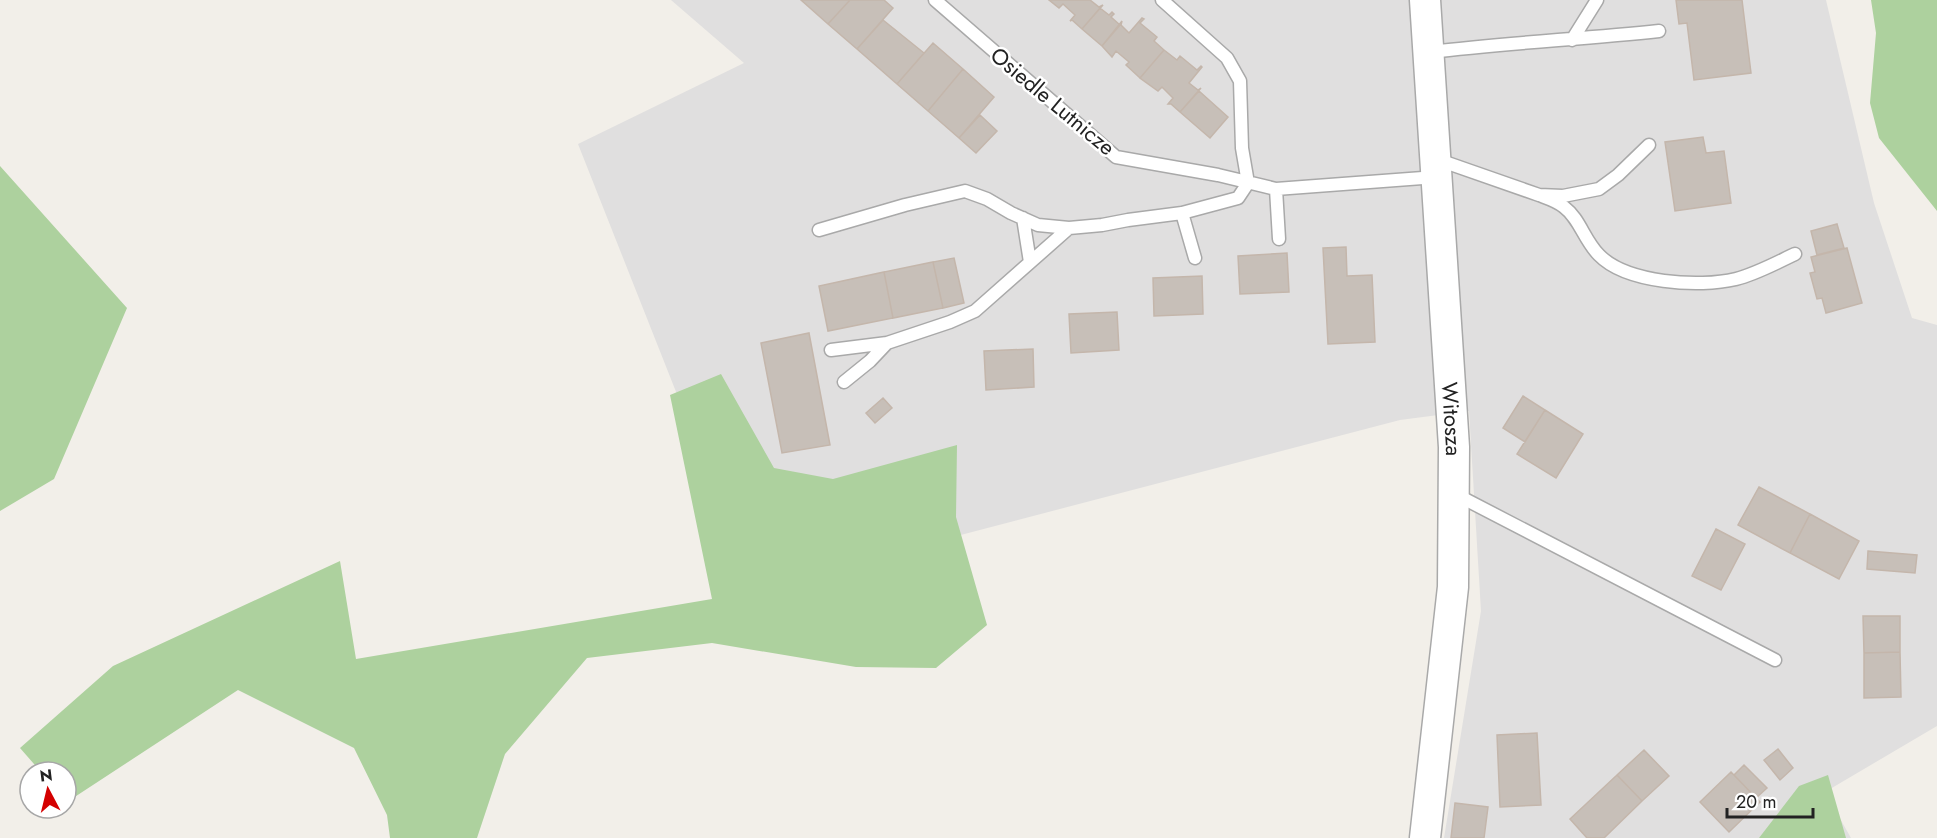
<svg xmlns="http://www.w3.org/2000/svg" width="1937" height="838" viewBox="0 0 1937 838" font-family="Jost,sans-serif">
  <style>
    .residential { fill: #e0dfdf }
    .forest { fill: #add19e }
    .building { fill: #c7bfb8; stroke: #c4b6ab; stroke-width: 1.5 }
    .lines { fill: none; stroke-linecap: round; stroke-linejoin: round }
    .service-casing { stroke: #a9a9a9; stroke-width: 15 }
    .tertiary-casing { stroke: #a9a9a9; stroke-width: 33 }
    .service { stroke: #fff; stroke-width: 12 }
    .tertiary { stroke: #fff; stroke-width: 30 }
    .labels { text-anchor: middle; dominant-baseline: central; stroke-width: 5; stroke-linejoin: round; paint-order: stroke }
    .street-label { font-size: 22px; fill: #222; stroke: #fff }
  </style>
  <rect width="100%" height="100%" fill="#f2efe9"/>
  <path class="residential" d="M 671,0 L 1826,0 L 1874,203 L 1912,318 L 1937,325 L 1937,726 L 1825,792 L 1851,838 L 1444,838 L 1481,611 L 1469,411 L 1400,420 L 754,589 L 578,144 L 744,63 Z"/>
  <path class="forest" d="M 1871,0 L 1937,0 L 1937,211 L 1879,138 L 1870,103 L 1876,33 Z
    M 0,166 L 127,308 L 54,479 L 0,511 Z
    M 721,374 L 774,468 L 833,479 L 957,445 L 956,517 L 987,625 L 936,668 L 856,667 L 712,643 L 587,658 L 505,754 L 477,838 L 390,838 L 387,815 L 354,748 L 238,690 L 67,802 L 66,772 L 41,772 L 20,748 L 113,666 L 340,561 L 356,659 L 712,599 L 670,395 Z
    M 1828,775 L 1846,838 L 1759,838 L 1799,786 Z"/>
  <path class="building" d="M 801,0 L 850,0 L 828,24 Z
    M 850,0 L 884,0 L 893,8 L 857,49 L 828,24 Z
    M 1049,0 L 1090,0 L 1099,7 L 1103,5 L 1082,29 L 1072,20 L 1070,21 L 1075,15 L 1063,4 L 1059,8 Z
    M 1676,0 L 1742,0 L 1751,73 L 1694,80 L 1687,23 L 1679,24 Z
    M 1100,8 L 1109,15 L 1112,12 L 1114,14 L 1111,17 L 1120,25 L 1102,46 L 1082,29 Z
    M 1142,18 L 1144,19 L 1140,23 L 1157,37 L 1154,41 L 1164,50 L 1140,78 L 1126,65 L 1129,62 L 1116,51 L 1112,57 L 1102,46 L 1122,21 L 1121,25 L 1129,33 Z
    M 883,20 L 924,53 L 897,84 L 857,49 Z
    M 933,43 L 963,69 L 928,111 L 897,84 Z
    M 1164,50 L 1177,60 L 1180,56 L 1197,70 L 1201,66 L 1202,67 L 1189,83 L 1198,90 L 1201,88 L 1180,112 L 1171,104 L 1168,104 L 1173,98 L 1162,87 L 1158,91 L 1140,78 Z
    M 963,69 L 994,97 L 959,138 L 928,111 Z
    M 1199,91 L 1228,117 L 1210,138 L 1180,112 Z
    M 980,115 L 997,131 L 976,153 L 959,138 Z
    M 1703,137 L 1706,153 L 1724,151 L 1731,203 L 1675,211 L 1665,142 Z
    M 1837,224 L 1844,248 L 1817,255 L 1811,231 Z
    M 1346,247 L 1347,276 L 1372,275 L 1375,342 L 1328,344 L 1323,248 Z
    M 1847,248 L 1862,303 L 1826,313 L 1822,298 L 1817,299 L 1810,273 L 1815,272 L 1811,257 Z
    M 1287,253 L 1289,292 L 1240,294 L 1238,256 Z
    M 954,258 L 964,303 L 943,308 L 933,262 Z
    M 933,262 L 943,308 L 893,318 L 884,272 Z
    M 884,272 L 893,318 L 828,331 L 819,286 Z
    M 1202,276 L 1203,314 L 1154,316 L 1153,278 Z
    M 1117,312 L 1119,350 L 1071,353 L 1069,314 Z
    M 809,333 L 830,445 L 782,453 L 761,343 Z
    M 1033,349 L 1034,387 L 986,390 L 984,351 Z
    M 1523,396 L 1545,410 L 1525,442 L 1503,428 Z
    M 883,398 L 892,408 L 875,423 L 866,413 Z
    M 1545,410 L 1583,434 L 1556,478 L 1517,454 Z
    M 1759,487 L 1810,514 L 1790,553 L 1738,525 Z
    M 1810,514 L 1859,541 L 1839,579 L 1790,553 Z
    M 1716,529 L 1745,544 L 1721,590 L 1692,576 Z
    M 1868,551 L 1917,555 L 1915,573 L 1867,569 Z
    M 1863,616 L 1900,616 L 1900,652 L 1864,653 Z
    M 1900,652 L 1901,697 L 1864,698 L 1864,653 Z
    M 1537,733 L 1541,805 L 1500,807 L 1497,735 Z
    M 1778,749 L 1793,768 L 1780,780 L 1764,760 Z
    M 1644,750 L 1669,776 L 1642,801 L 1617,775 Z
    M 1744,765 L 1767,788 L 1756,798 L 1734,775 Z
    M 1731,772 L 1760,802 L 1729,832 L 1700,802 Z
    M 1617,775 L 1642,801 L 1604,838 L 1587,838 L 1570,819 Z
    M 1455,803 L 1488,807 L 1484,838 L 1451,838 Z"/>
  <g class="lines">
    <g class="service-casing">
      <path id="service" d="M 935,0 L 1116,157 L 1218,175 L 1276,189 L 1436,177
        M 1572,40 L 1597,0
        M 1430,52 C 1506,43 1582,39 1659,31
        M 1436,159 L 1539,195 L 1563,196 L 1599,189 L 1618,175 L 1649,145
        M 1276,189 L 1279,239
        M 1539,195 C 1547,198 1557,201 1564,207 C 1580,219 1584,240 1599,255 C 1626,283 1699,288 1736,279 C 1756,274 1776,263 1795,254
        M 1182,213 L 1195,258
        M 1023,218 L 1030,262
        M 819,230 L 905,205 L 965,191 L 987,199 L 1011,213 L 1038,225 L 1069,228 L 1102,225 L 1128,220 L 1182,213 L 1238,198 L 1248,183 L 1242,148 L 1240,81 L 1227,58 L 1162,0
        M 831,350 L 887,343
        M 844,382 L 870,361 L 887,343 L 950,322 L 975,311 L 1069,228
        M 1455,494 L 1775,660"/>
    </g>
    <g class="tertiary-casing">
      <g id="tertiary">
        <path id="s1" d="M 1425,0 L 1454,447 L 1453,587 L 1425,838"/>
      </g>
    </g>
    <use href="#service" class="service"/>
    <use href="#tertiary" class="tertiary"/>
  </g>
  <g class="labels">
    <g class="street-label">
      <text transform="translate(1053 101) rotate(40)">Osiedle Lutnicze</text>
      <text stroke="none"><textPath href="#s1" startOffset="420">Witosza</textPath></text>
    </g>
  </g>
  <g transform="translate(48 790) rotate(353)"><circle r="28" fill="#ffffff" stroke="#a7a7a7" stroke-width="1.5"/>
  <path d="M0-4.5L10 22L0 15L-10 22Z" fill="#d40000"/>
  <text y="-9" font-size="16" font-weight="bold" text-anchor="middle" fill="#222222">N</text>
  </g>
  <path d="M1727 808v9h86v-9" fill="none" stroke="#222222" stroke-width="3"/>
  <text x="1736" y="808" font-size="18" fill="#222222" stroke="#ffffff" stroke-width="4.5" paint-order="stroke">20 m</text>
</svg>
